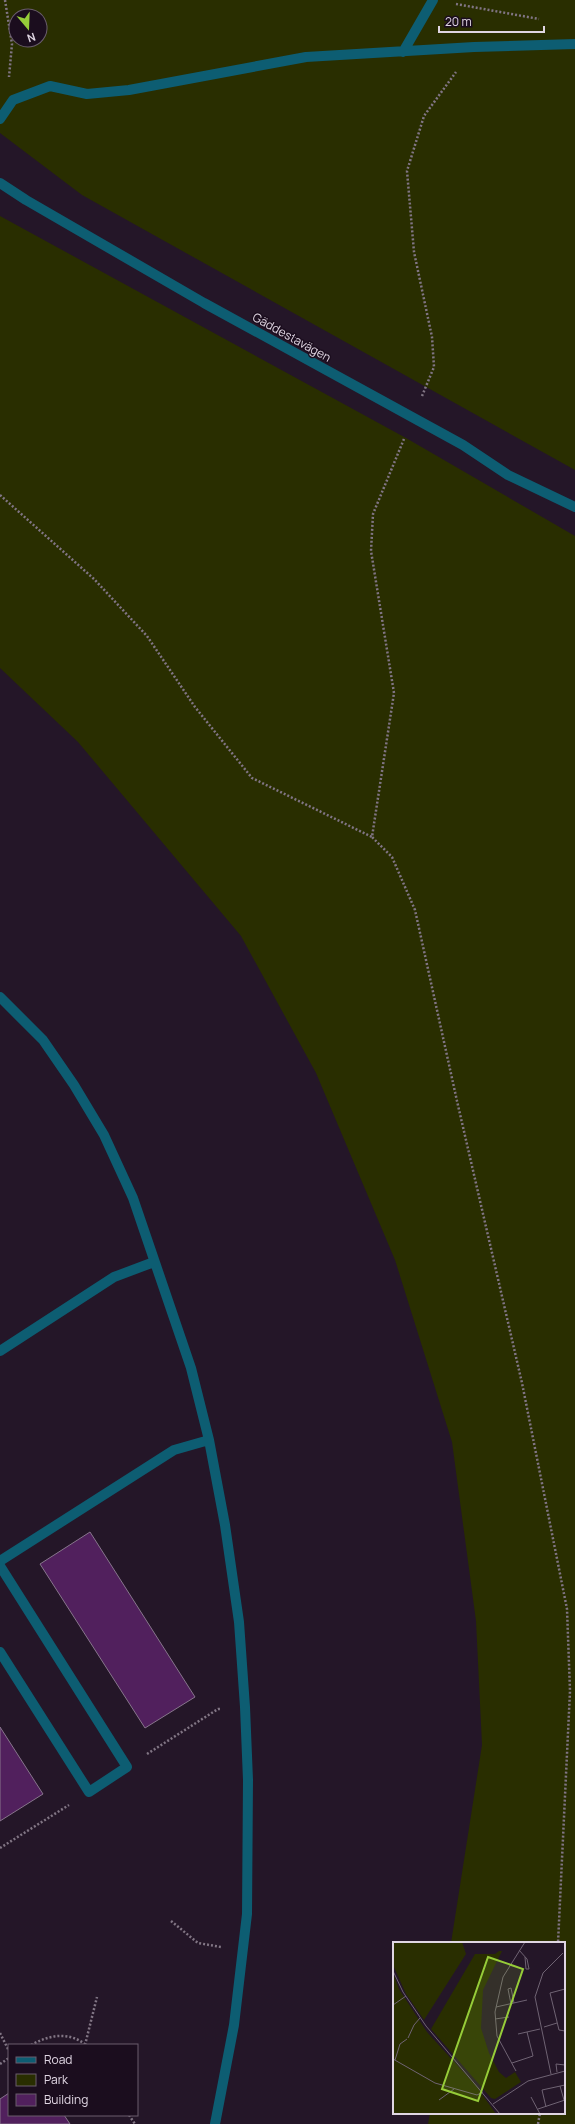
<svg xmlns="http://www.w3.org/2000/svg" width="575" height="2124" viewBox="0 0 575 2124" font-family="Manrope,sans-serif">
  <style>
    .green { fill: #292e00; fill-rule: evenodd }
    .building { fill: #51205d; stroke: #87758c }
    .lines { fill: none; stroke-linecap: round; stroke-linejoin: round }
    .path { stroke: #817584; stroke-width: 2.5; stroke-dasharray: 2 2; stroke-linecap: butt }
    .service { stroke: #0d5d72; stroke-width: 10 }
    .tertiary { stroke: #0d5d72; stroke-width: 10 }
    .labels { text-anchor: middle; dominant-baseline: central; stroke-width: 3; stroke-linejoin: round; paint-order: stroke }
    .street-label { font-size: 12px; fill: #e0d6e3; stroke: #1b0d1e }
    .inset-road { fill: none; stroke: #6f6373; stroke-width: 1 }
    .view { fill: #96cc39; fill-opacity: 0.15; stroke: #96cc39; stroke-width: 2 }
    .inset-edge { fill: none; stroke: #e0d6e3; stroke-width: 2 }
  </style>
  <rect width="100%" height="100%" fill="#241628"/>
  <path class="green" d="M 0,0 L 575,0 L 575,470 L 82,195 L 0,133 ZM 16,16 L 40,16 L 40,40 L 16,40 Z
    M 0,216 L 406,438 L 575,536 L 575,2124 L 428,2124 L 430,2113 L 564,2113 L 564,1943 L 451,1943 L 482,1745 L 476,1621 L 452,1442 L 395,1260 L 316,1073 L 241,936 L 78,742 L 0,668 Z"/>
  <path class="building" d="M 90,1532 L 195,1697 L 145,1728 L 40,1564 Z
    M 0,1727 L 43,1794 L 0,1821 Z
    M 9,2093 L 9,2115 L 64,2115 L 70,2124 L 0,2124 L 0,2099 Z"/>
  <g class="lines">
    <path class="path" d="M 5,0 L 12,44 L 9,77
      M 456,4 L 539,19
      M 422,396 L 434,367 L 432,337 L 414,252 L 407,171 L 424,116 L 456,72
      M 404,439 L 373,514 L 371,551 L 394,693 L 372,837 L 392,857 L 415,910 L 457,1101 L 522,1383 L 567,1609 L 570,1691 L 558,1943
      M 0,495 L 94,579 L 147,636 L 195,707 L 252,778 L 372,837
      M 147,1754 L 218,1709 L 221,1709
      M 0,1848 L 69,1805
      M 171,1921 L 198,1943 L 221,1947
      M 0,2033 L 9,2051
      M 31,2045 C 49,2035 69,2031 86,2045
      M 85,2045 L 97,1997
      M 0,2064 L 9,2058
      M 129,2115 L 135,2124
      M 538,2124 L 540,2113"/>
    <path class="service" d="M 403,52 L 433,0
      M 0,119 L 13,100 L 50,86 L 87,94 L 129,90 L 306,57 L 474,47 L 575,44
      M 0,997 L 43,1040 L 74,1085 L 104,1135 L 133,1198 L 191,1368 L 209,1440 L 225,1525 L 239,1622 L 245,1707 L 248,1780 L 247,1914 L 234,2025 L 215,2124
      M 0,1351 L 114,1277 L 154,1262
      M 0,1561 L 174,1450 L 209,1440
      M 0,1566 L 127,1767 L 89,1792 L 0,1652"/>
    <path class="tertiary" d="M 0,183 L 26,200 L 204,303 L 463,445 L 508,475 L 575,507"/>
  </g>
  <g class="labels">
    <g class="street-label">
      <text transform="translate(292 337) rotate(29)">Gäddestavägen</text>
    </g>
  </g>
  <g transform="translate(393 1942)">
    <rect width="172" height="172" fill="#241628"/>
    <path d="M 1,0 L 69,0 L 73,12 L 31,78 L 13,52 L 0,23 ZM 106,9 L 109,9 L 90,48 L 88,86 L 96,111 L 106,130 L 113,136 L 122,130 L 128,140 L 102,157 L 98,156 L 38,87 L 82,12 L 102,12 ZM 0,31 L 6,47 L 34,90 L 84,145 L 103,172 L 0,172 Z" fill="#292e00"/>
    <path class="inset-road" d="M 126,8 L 134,17 L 136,27 L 133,27 L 132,15M 0,29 L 10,50 L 33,84 L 107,172M 172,47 L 157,51 L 166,88 L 172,89M 118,62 L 115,47 L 118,46 L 121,61M 0,63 L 13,54M 103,65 L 134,58M 102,77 L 116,75M 151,85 L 164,81M 125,92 L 147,87M 15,96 L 21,83 L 27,76M 0,117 L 42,141 L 84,153 L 90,150M 2,118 L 7,102 L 14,97M 119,121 L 140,114 L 134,90M 123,129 L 104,94 L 102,70 L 110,35 L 132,0M 164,130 L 163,122 L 172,123M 158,132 L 142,55 L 150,31 L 170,11M 167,144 L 171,158M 138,155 L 147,172M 46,158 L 61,147M 100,162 L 135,139 L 172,129M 153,165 L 149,148 L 172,143M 145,167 L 172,158"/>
    <path class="view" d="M 95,15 L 130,27 L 85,159 L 49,147 Z"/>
    <rect width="172" height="172" class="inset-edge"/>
  </g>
  <rect x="8" y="2044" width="130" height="72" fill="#1b0d1e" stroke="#6a5d6d"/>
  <rect x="16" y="2057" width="20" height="6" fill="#0d5d72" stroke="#6a5d6d"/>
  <text x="44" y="2064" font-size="12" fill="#e0d6e3">Road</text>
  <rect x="16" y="2074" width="20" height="12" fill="#292e00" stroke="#6a5d6d"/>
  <text x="44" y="2084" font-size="12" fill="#e0d6e3">Park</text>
  <rect x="16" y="2094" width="20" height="12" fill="#51205d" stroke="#6a5d6d"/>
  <text x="44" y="2104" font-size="12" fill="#e0d6e3">Building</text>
  <g transform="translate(28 28) rotate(161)"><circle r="19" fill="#1b0d1e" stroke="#6a5d6d"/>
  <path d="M0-3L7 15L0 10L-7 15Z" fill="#96cc39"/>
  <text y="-6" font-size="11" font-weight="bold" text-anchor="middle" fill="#e0d6e3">N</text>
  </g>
  <path d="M439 26v6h105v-6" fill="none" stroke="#e0d6e3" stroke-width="2"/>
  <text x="445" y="26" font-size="12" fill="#e0d6e3" stroke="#1b0d1e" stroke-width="3" paint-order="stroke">20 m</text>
</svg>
